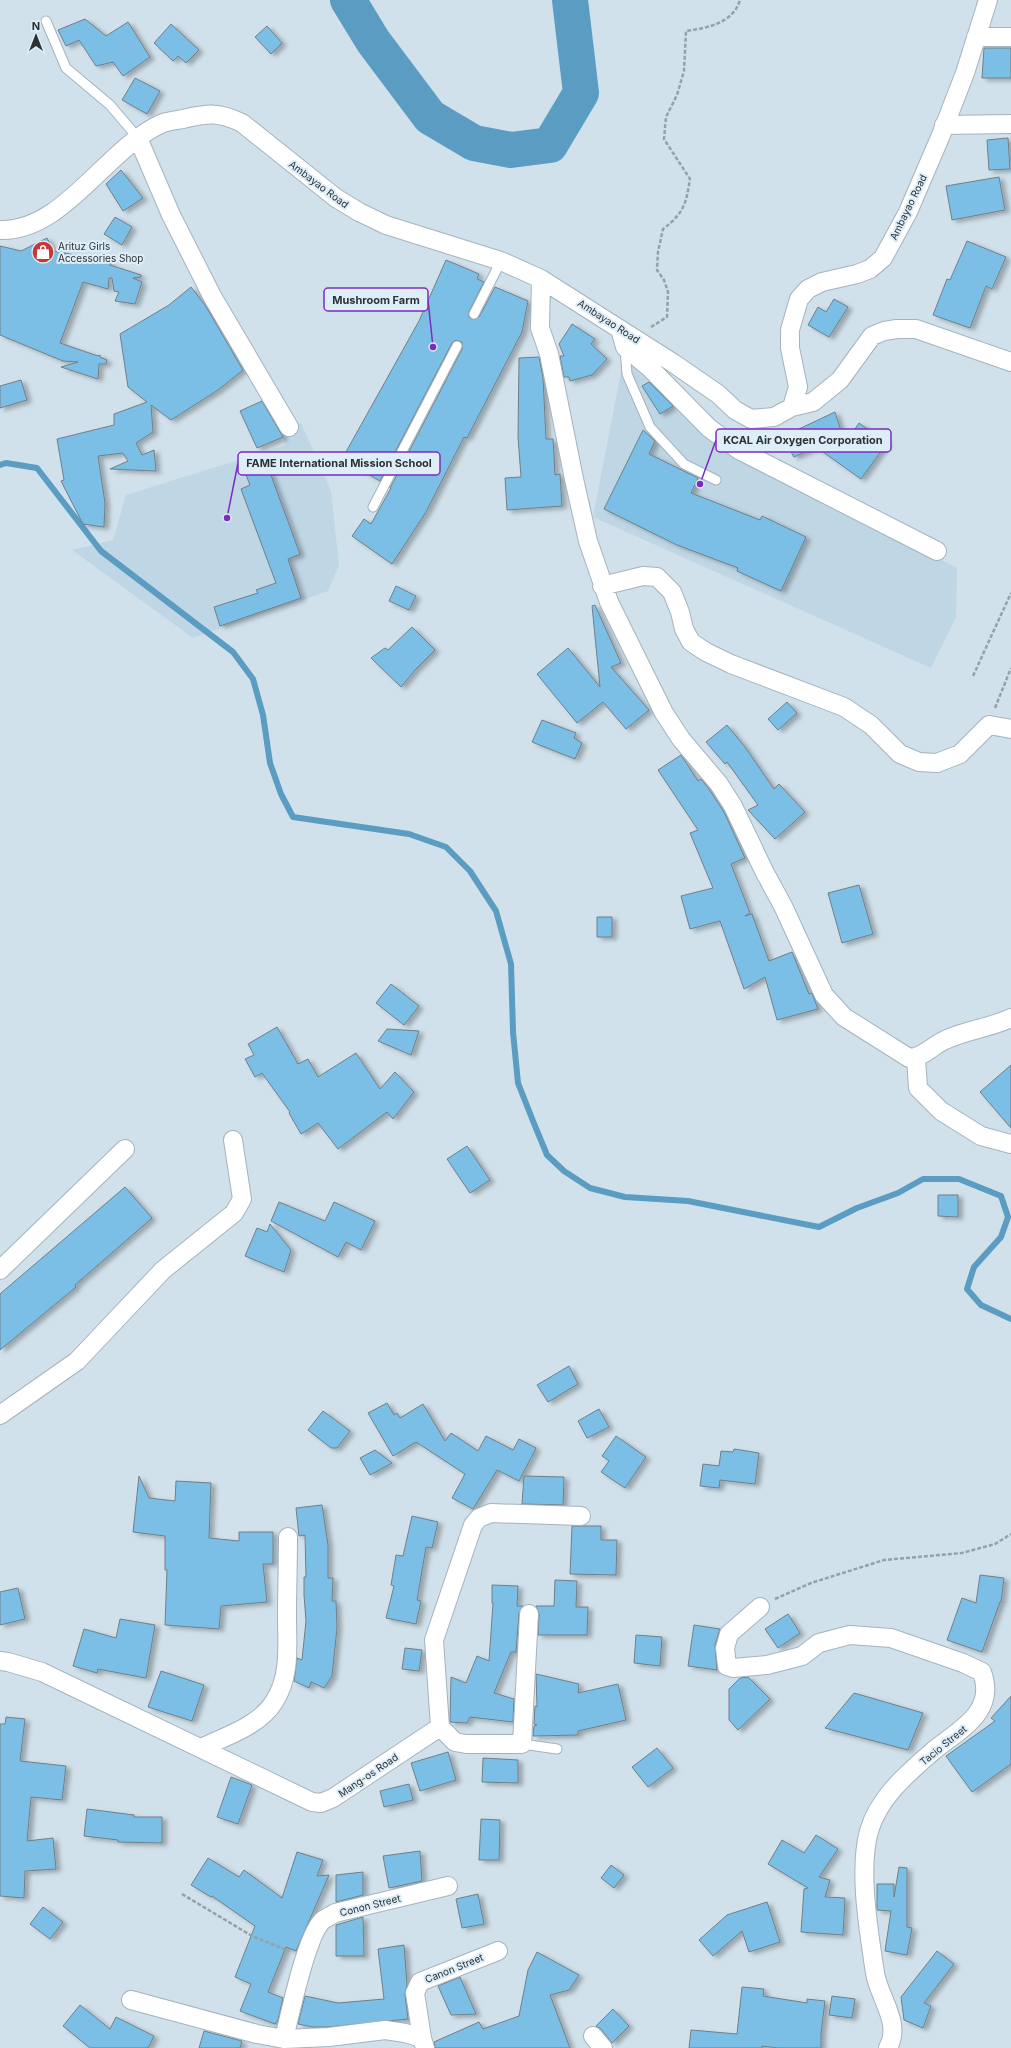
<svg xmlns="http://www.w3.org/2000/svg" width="1011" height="2048" viewBox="0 0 1011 2048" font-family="Inter,sans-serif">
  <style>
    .built { fill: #bfd6e4 }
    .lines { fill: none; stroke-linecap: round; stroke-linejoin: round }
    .stream { stroke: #5a9cc2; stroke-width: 6 }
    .river { stroke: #5a9cc2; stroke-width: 36 }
    .building { fill: #7cbfe6; stroke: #707f88; filter: url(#shadow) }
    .service-casing { stroke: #a4b3bc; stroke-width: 11 }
    .minor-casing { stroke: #a4b3bc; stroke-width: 20 }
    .path { stroke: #95a1a9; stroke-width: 2.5; stroke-dasharray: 4 2; stroke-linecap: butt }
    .service { stroke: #fff; stroke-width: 9 }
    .minor { stroke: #fff; stroke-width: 18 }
    .labels { text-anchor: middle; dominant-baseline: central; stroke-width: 4; stroke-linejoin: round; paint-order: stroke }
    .street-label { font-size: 10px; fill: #2b3135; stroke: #deeef8 }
    .poi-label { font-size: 10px; fill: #2b3135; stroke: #deeef8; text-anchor: start }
    .leader { fill: none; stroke: #7b2cbf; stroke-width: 1.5 }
    .callout-dot { fill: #7b2cbf; stroke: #deeef8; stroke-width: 1.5 }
    .callout { fill: #deeef8; stroke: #7b2cbf; stroke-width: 1.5 }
    .callout-label { font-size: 11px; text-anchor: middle; font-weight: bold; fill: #2b3135 }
  </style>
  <defs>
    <filter id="shadow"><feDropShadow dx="4.5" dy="2.5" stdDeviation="2" flood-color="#0004"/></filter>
  </defs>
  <rect width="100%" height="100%" fill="#d1e1eb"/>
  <path class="built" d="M 626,346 L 721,445 L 957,568 L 956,617 L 931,668 L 593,517 Z
    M 301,423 L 331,491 L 339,565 L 328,591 L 193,638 L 72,550 L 113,540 L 126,495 L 286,445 L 279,429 Z"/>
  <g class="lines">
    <path class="stream" d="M 0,465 L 6,463 L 37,468 L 101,551 L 233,652 L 253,679 L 263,715 L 270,763 L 281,794 L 293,817 L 409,834 L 446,847 L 470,871 L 496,911 L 511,964 L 513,1032 L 518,1083 L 533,1121 L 547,1155 L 564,1171 L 590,1188 L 625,1197 L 688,1201 L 819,1227 L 857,1208 L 898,1193 L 923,1179 L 959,1179 L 1001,1196 L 1008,1217 L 1001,1237 L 974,1267 L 967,1289 L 981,1305 L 1011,1319"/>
    <path class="river" d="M 348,0 L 373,41 L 430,117 L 474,143 L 511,150 L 550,145 L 581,93 L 570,0"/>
  </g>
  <path class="building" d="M 85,19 L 106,36 L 128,22 L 150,57 L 123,76 L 113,62 L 96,66 L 79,40 L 66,46 L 58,30 Z
    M 171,24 L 199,50 L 186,63 L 178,56 L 173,61 L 154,43 Z
    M 267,26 L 282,43 L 271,54 L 255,37 Z
    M 984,48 L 1011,48 L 1011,78 L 982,78 Z
    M 135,78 L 160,91 L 147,114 L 122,100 Z
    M 1008,138 L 1010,169 L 989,170 L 987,140 Z
    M 121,170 L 143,198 L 123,211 L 106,184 Z
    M 999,177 L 1005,210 L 952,220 L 946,186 Z
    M 115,217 L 132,227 L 122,245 L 104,234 Z
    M 47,238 L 54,251 L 111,262 L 110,265 L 141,275 L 141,277 L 133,278 L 142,282 L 135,304 L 115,301 L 119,292 L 114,291 L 112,278 L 109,278 L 108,289 L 83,282 L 60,343 L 98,356 L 100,355 L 100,357 L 107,360 L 106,364 L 99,364 L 98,379 L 61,367 L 78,362 L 63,361 L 0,335 L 0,246 L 21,251 Z
    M 967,241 L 1006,257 L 992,289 L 986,286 L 970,328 L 933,315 L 947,279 L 950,280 Z
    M 446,260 L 479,274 L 477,279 L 484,282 L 469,312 L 469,317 L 472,319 L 479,317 L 495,287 L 528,301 L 522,332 L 467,438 L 464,437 L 426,512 L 392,564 L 352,536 L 364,519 L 371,524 L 391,488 L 390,488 L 462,349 L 462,342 L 456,340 L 452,343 L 380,481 L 342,459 L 419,321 Z
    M 191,287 L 205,305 L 243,370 L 218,390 L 171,420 L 151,405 L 153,432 L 136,443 L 142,455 L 154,450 L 156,471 L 110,469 L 128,461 L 123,453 L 98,456 L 105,503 L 104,527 L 83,524 L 61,481 L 64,480 L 57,439 L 114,425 L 114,414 L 147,402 L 128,387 L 120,334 L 169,305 Z
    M 834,299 L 848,307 L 829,337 L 808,325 L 818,307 L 826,312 Z
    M 572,324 L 595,339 L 591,344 L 607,359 L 592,375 L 570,381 L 569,377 L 564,377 L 560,356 L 564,356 L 559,344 Z
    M 539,357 L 543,378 L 546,439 L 553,439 L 555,475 L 560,474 L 562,506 L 507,510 L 505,478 L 521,477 L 518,437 L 519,358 Z
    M 21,380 L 27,400 L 0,408 L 0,386 Z
    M 649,382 L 673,406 L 660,414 L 642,386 Z
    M 262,401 L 283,437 L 257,448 L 240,411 Z
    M 835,412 L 845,443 L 859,423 L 887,443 L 861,479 L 816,447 L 794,457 L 782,437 Z
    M 643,430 L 655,441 L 649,454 L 698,478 L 691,493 L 760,520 L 762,516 L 806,537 L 781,591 L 737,571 L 738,568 L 677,545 L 604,509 Z
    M 265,459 L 300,554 L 288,559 L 301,598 L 220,626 L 214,607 L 258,593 L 256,590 L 276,583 L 241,489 L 250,485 L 243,467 Z
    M 396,586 L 416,596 L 409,610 L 389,601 Z
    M 595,605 L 621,663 L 611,667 L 649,710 L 626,729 L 603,702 L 577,723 L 537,674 L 568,648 L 600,687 L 592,606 Z
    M 412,627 L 435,650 L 415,670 L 401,687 L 371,658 L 385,648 L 388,650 Z
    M 787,702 L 797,713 L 778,730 L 768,719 Z
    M 542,720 L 576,733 L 574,738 L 582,743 L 575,759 L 532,742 Z
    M 727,725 L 745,747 L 774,789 L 779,784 L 805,812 L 775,839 L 748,810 L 758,805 L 727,762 L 725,764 L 706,742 Z
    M 681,755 L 698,781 L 701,779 L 709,789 L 724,812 L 745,858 L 731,864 L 750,913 L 745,916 L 752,914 L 769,961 L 792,952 L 809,994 L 812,993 L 818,1009 L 777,1020 L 765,977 L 744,989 L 720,921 L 690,929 L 681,896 L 713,888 L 690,833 L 698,830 L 658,770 Z
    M 859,885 L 873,934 L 842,943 L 828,893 Z
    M 597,917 L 612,917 L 612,937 L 597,937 Z
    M 391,984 L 419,1006 L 404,1025 L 376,1003 Z
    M 277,1027 L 298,1064 L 308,1059 L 318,1077 L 356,1053 L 380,1089 L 395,1072 L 414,1092 L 393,1119 L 387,1112 L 338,1149 L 318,1123 L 301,1134 L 289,1113 L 290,1112 L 262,1073 L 255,1077 L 245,1059 L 254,1055 L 248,1044 Z
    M 387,1029 L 419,1031 L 411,1055 L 378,1041 Z
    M 1011,1065 L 1011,1128 L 980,1092 Z
    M 467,1146 L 490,1180 L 470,1193 L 447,1159 Z
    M 125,1187 L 152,1218 L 75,1285 L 76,1287 L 0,1350 L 0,1294 Z
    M 938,1195 L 958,1195 L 958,1217 L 938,1216 Z
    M 279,1202 L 325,1221 L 334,1202 L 375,1221 L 361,1250 L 346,1242 L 338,1257 L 271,1221 Z
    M 270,1224 L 291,1250 L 284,1272 L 245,1256 L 257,1228 L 267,1232 Z
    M 569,1366 L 578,1384 L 548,1402 L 537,1385 Z
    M 387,1403 L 394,1415 L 397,1413 L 400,1418 L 423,1404 L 445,1441 L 451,1433 L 478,1451 L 486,1436 L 513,1450 L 519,1439 L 536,1448 L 519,1481 L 497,1470 L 473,1509 L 452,1498 L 465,1474 L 416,1442 L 393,1456 L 368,1413 Z
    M 599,1409 L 609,1427 L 587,1438 L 578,1421 Z
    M 323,1411 L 350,1431 L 337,1448 L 331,1448 L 308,1430 Z
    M 616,1436 L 646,1457 L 625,1488 L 601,1472 L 609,1461 L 602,1456 Z
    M 734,1449 L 759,1453 L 755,1484 L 720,1480 L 719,1488 L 700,1486 L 703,1464 L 719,1466 L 721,1451 L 733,1452 Z
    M 375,1450 L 392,1463 L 370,1475 L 360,1458 Z
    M 139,1476 L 149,1498 L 175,1501 L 176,1481 L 211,1483 L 209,1538 L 239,1541 L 239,1532 L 273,1532 L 273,1564 L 263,1564 L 267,1602 L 221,1606 L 219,1629 L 165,1625 L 167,1570 L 165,1570 L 165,1536 L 133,1532 Z
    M 524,1476 L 564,1477 L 563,1505 L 522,1504 Z
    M 322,1505 L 328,1545 L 328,1578 L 333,1578 L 332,1601 L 336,1601 L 337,1628 L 332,1676 L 324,1688 L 311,1682 L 309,1688 L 294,1681 L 297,1658 L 302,1660 L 306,1621 L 304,1595 L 304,1577 L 306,1577 L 305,1535 L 299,1536 L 296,1508 Z
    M 412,1516 L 438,1522 L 432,1548 L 426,1547 L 417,1600 L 421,1601 L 416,1624 L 386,1618 L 394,1586 L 391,1585 L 396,1555 L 403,1556 Z
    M 572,1526 L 601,1526 L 601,1540 L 617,1540 L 616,1575 L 570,1574 Z
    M 980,1575 L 1004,1578 L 1001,1602 L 1000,1602 L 982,1652 L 947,1640 L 962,1598 L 976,1603 Z
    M 555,1580 L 577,1581 L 576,1607 L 588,1607 L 587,1635 L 538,1635 L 539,1614 L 536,1606 L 554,1606 Z
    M 492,1585 L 518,1586 L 517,1606 L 523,1606 L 519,1613 L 516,1652 L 511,1652 L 494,1693 L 514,1699 L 513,1722 L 470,1717 L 467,1723 L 450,1722 L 451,1677 L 466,1683 L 477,1656 L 489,1661 L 493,1603 L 492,1603 Z
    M 18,1588 L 25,1619 L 0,1625 L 0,1592 Z
    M 788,1614 L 800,1633 L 778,1648 L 765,1629 Z
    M 120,1619 L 155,1625 L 146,1678 L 98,1669 L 97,1673 L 73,1666 L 84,1629 L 116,1638 Z
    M 694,1625 L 720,1629 L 715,1645 L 717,1670 L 688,1666 Z
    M 636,1635 L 662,1637 L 660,1666 L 634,1663 Z
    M 405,1648 L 422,1650 L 419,1671 L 402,1669 Z
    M 161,1671 L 204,1685 L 192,1721 L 148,1707 Z
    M 536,1674 L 579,1684 L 578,1693 L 618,1684 L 626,1720 L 578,1731 L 578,1735 L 533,1736 L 534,1726 L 537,1725 L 534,1724 L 535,1706 L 537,1707 Z
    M 748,1677 L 770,1699 L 738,1730 L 729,1720 L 729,1689 L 740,1678 Z
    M 854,1693 L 923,1713 L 908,1750 L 825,1728 Z
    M 1011,1696 L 1011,1764 L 972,1792 L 946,1756 L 995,1721 L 991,1718 Z
    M 6,1717 L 25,1719 L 20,1761 L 66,1766 L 62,1800 L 31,1797 L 27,1841 L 53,1838 L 56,1869 L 25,1871 L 24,1898 L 0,1896 L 0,1724 L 5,1724 Z
    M 657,1748 L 673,1768 L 648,1787 L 632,1767 Z
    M 448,1752 L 456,1780 L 420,1791 L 411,1763 Z
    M 483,1758 L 518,1760 L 518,1783 L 482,1782 Z
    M 231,1777 L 252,1785 L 238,1824 L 217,1817 Z
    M 409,1784 L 413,1800 L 384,1807 L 380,1791 Z
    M 87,1809 L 134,1815 L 134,1817 L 162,1817 L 162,1843 L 118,1842 L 118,1840 L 84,1836 Z
    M 481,1819 L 500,1820 L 499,1860 L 479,1860 Z
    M 816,1835 L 838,1849 L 819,1877 L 830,1880 L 825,1897 L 845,1898 L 843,1935 L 801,1932 L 804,1889 L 808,1888 L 768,1864 L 782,1840 L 804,1853 Z
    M 420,1851 L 422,1881 L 389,1888 L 383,1856 Z
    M 297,1852 L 323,1860 L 317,1876 L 329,1875 L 296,1951 L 286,1947 L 268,1992 L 283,1998 L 278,2020 L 275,2024 L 240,2011 L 251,1984 L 235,1977 L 255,1926 L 212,1896 L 211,1897 L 191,1885 L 208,1858 L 239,1877 L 244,1870 L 282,1898 Z
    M 611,1865 L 624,1875 L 614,1888 L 601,1878 Z
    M 899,1867 L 907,1868 L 907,1927 L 912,1928 L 907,1955 L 885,1951 L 891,1911 L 877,1910 L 877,1884 L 894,1884 L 894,1897 Z
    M 363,1872 L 363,1895 L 336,1902 L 336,1875 Z
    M 478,1894 L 484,1924 L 462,1928 L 456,1899 Z
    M 767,1902 L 780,1942 L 749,1952 L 742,1931 L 713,1956 L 699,1940 L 727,1915 Z
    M 43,1907 L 63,1922 L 50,1939 L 30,1924 Z
    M 363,1917 L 364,1956 L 336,1956 L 336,1925 Z
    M 404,1945 L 407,1985 L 405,1995 L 408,2019 L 328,2027 L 313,2027 L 298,2024 L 305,1996 L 338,2003 L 384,1999 L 378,1949 Z
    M 937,1951 L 954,1964 L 924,2003 L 931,2006 L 923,2028 L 904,2020 L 901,1997 Z
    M 537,1952 L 579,1975 L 569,1990 L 550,1995 L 570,2048 L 435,2048 L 434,2042 L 479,2022 L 483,2029 L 519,2016 L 528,1970 Z
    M 460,1977 L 476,2014 L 451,2015 L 438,1986 Z
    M 742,1987 L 764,1989 L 763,1996 L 807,2003 L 807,1999 L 825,2001 L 821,2034 L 821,2048 L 778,2048 L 762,2046 L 762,2048 L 689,2048 L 691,2030 L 737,2034 Z
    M 832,1996 L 855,1999 L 852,2018 L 829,2015 Z
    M 80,2005 L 110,2029 L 116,2017 L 154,2036 L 148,2048 L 90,2048 L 63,2026 Z
    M 613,2009 L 629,2026 L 612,2043 L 601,2029 L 596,2026 Z
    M 204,2031 L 242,2041 L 240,2048 L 199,2048 Z"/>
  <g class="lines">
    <g class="service-casing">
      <path id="service" d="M 46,21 L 66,68 L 110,105 L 138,138
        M 474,314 L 501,261
        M 625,348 L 627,374 L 650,427 L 684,464 L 716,480
        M 373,507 L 457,346
        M 522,1744 L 557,1749"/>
    </g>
    <g class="minor-casing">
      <path id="minor" d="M 976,37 L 1011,37
        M 944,125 L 1011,124
        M 138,138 L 171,215 L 212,296 L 289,427
        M 0,230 C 64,232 107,147 163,123 C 169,121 177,120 183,119 C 209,113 219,112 242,123 L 336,198 L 359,212 L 386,225 L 501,261 L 541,279 L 673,363 L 718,394 L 735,410 L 751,419 L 774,417 L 792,407 L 798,387 L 790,348 L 790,330 L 799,299 L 808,289 L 822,282 L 857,274 L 870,269 L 883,258 L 908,212 L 941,135 L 965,73 L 988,0
        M 541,279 L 540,328 L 549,354 L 574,479 L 588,541 L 609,602 L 664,713 L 681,739 L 719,784 L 733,806 L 764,871 L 783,906 L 824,995 L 844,1017 L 909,1058 C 923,1058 933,1045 945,1040 C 966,1030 990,1028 1011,1018
        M 620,329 L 625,347 L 650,368 L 709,428 L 739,450 L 937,551
        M 792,407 L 813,402 L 840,380 L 872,336 L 884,331 L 897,329 L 916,329 L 1011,362
        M 602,586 L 643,576 L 657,577 L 672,592 L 680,612 L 684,629 L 691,642 L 706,652 L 731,664 L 844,707 L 871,725 L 900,754 L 919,762 L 937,763 L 960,754 L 989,725 L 1011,729
        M 916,1058 L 918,1088 L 941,1111 L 981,1136 L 1011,1144
        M 0,1270 L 125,1149
        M 0,1415 L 77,1361 L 163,1270 L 234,1213 L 242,1199 L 233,1140
        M 760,1607 L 729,1634 L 725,1648 L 727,1666 L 733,1668 L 767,1665 L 802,1656 L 819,1643 L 850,1635 L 891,1638 L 963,1663 L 982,1672 C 997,1713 958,1730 932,1752 C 907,1774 879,1797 869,1831 C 858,1871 869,1932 875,1973 C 879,1998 902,2023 888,2048
        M 0,1661 L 8,1662 L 42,1672 L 312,1802 L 321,1803 L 333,1798 L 440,1727 L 434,1640 L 473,1525 L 479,1518 L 491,1513 L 581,1516
        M 440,1727 L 455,1742 L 466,1744 L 522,1744 L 529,1614
        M 201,1748 C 226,1736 259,1726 274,1702 C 291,1676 287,1645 287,1616 C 287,1590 288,1563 288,1537
        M 131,2000 L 257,2034 L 284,2039 L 329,2037 L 385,2030 L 405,2033 L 422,2038 L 425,2048
        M 593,2036 L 603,2048
        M 422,2038 L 415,1993 L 420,1982 L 498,1951
        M 284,2039 C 290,2014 306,1937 322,1921 C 325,1918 331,1916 335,1913 L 448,1886"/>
    </g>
    <path class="path" d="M 651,327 L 667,317 L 668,292 L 664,280 L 657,270 L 658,252 L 663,229 C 684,213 686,204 690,179 L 664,139 L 666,117 L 677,95 L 684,71 L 686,31 C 708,28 733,23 740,0
      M 973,676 L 1011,593
      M 995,708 L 1011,668
      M 775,1599 L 811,1583 L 884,1560 L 962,1553 L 995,1544 L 1011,1534
      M 182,1894 L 252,1936 L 289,1951"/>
    <use href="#service" class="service"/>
    <use href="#minor" class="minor"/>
  </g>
  <defs>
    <g id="shop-disc" transform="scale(1.15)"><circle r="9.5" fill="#c63735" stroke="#deeef8"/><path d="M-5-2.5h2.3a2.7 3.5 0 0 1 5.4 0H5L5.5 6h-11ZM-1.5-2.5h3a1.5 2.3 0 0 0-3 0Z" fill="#fff"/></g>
  </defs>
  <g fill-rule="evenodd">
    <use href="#shop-disc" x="43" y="252"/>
  </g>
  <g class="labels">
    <g class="street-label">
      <text transform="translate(319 184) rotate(37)">Ambayao Road</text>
      <text transform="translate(908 207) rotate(-64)">Ambayao Road</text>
      <text transform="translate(609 321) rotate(33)">Ambayao Road</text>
      <text transform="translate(943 1745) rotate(-39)">Tacio Street</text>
      <text transform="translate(368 1775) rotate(-34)">Mang-os Road</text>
      <text transform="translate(370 1905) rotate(-14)">Conon Street</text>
      <text transform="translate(454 1968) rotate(-22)">Canon Street</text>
    </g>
    <g class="poi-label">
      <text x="58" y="246">Arituz Girls<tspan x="58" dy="12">Accessories Shop</tspan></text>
    </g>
  </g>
  <path class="leader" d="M433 347L428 300M700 484L716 440M227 518L238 463"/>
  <g class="callout-dot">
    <circle cx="433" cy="347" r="4"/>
    <circle cx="700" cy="484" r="4"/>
    <circle cx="227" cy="518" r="4"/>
  </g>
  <g class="callout">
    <rect x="324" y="288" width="104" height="23" rx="4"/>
    <rect x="716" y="429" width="175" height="23" rx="4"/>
    <rect x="238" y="452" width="202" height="23" rx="4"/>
  </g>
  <g class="callout-label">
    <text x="376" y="304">Mushroom Farm</text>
    <text x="803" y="444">KCAL Air Oxygen Corporation</text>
    <text x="339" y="467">FAME International Mission School</text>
  </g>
  <g transform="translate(36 36)" stroke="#deeef8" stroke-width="3" paint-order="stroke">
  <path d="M0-3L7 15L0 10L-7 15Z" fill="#2b3135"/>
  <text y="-6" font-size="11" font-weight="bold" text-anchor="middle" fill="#2b3135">N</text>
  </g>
</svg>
